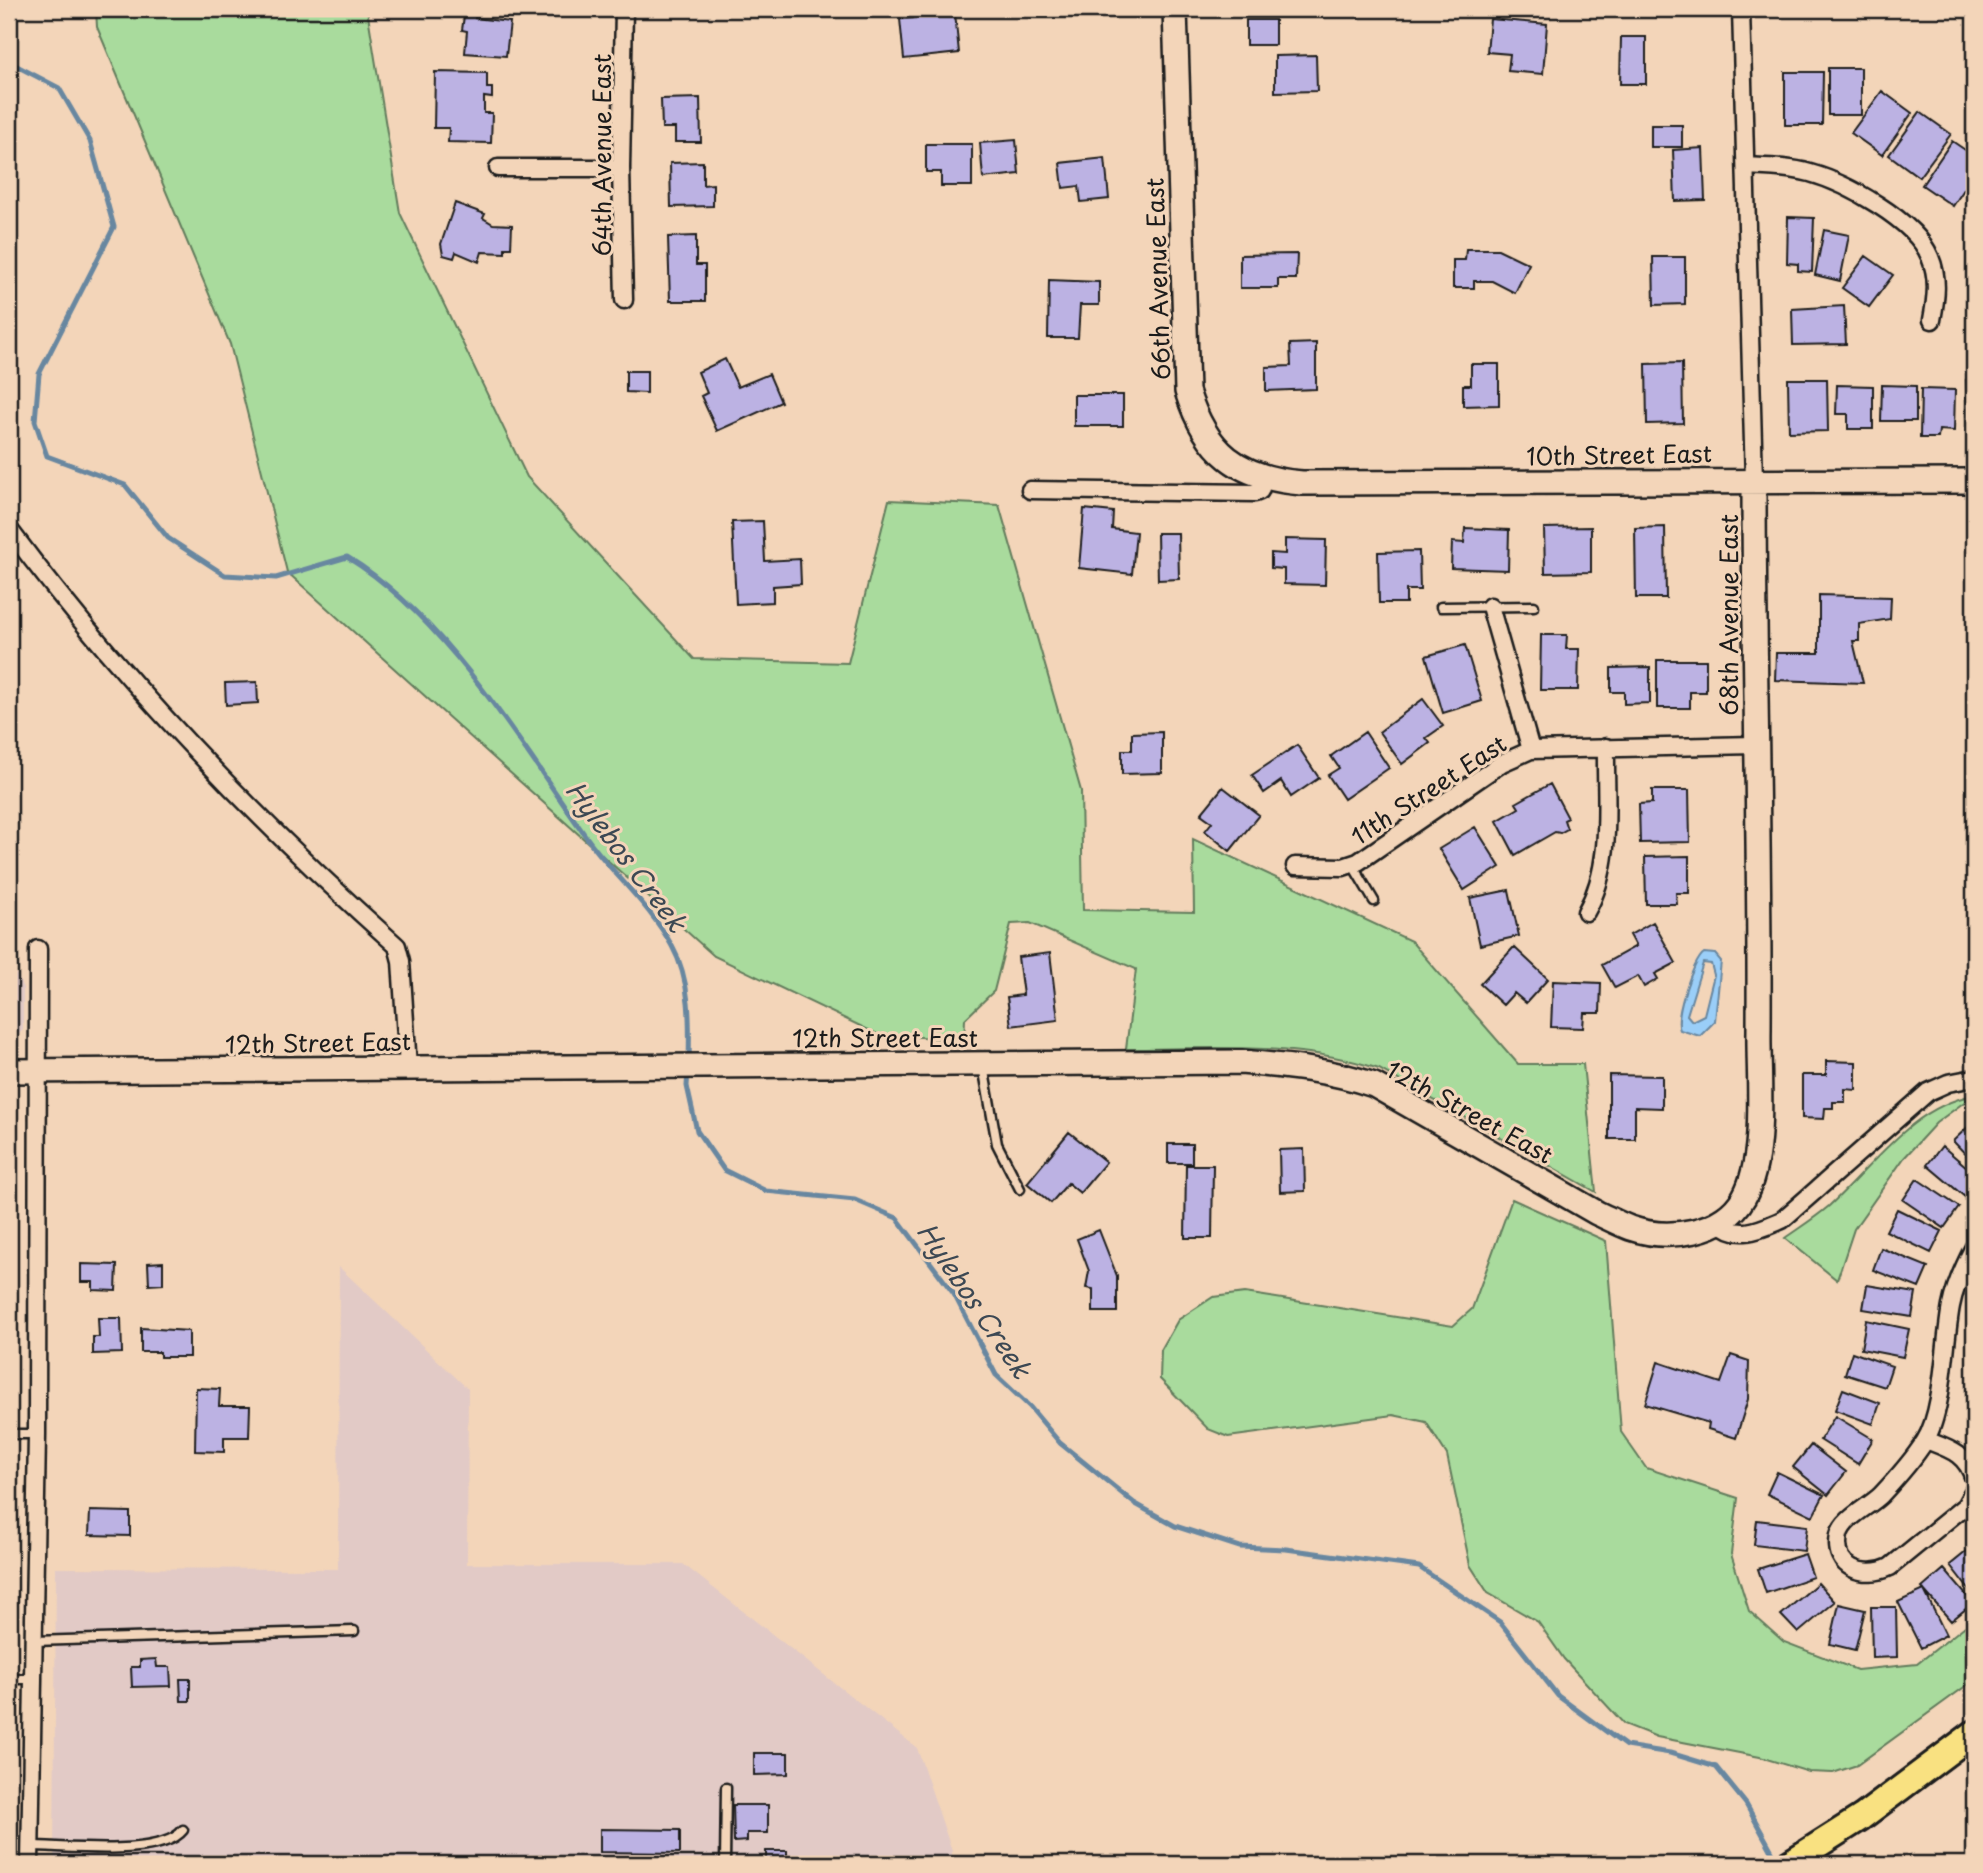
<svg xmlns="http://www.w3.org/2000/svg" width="1983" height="1873" viewBox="0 0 1983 1873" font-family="'Playpen Sans',sans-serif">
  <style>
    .built { fill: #e2cac6 }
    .green { fill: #a9db9d; stroke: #627c5c; stroke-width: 2 }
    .water { fill: #9acef8; stroke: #6887a0; stroke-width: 2; fill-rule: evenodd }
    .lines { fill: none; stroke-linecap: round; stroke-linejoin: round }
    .stream { stroke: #6887a0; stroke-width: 5 }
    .building { fill: #bcb2e3; stroke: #1c1c1c; stroke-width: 2 }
    .lane-casing { stroke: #1c1c1c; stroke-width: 13 }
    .street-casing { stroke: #1c1c1c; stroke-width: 21 }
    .secondary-casing { stroke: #1c1c1c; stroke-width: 28 }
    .primary-casing { stroke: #1c1c1c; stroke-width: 30 }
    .lane { stroke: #f3d5b9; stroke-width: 8 }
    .street { stroke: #f3d5b9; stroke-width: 16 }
    .secondary { stroke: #f3d5b9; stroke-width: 23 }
    .primary { stroke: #f9e181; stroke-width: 24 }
    .labels { text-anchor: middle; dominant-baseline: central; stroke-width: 6; stroke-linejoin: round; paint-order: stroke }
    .street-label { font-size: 24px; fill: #1c1c1c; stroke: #f3d5b9 }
    .water-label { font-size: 26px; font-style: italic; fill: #3c4853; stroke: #f3d5b9 }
  </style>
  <rect width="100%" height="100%" fill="#f3d5b9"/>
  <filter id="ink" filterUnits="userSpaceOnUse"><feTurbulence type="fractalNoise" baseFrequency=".0143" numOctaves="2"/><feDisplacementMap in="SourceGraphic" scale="14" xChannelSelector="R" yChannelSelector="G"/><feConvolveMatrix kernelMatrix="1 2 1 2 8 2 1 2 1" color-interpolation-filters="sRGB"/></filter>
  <g filter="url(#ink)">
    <path class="built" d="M 9,959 L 23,988 L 23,1030 L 9,1043 Z
      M 9,1121 L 13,1125 L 16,1150 L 9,1363 Z
      M 339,1267 L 468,1389 L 467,1564 L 683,1564 L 917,1748 L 952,1851 L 952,1864 L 54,1864 L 56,1568 L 338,1569 Z"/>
    <path class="green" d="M 96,9 L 367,9 L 400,213 L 527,477 L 694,659 L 848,663 L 889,500 L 999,505 L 1081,791 L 1083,910 L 1194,912 L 1193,839 L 1411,941 L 1518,1064 L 1583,1064 L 1596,1192 L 1379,1069 C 1298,1041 1210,1049 1126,1049 L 1136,969 L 1030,923 L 1011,924 L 994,991 L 965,1019 L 964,1040 L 877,1034 L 714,956 L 287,572 L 230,344 L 97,27 Z
      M 1974,1095 L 1936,1123 L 1904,1158 L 1854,1229 L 1837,1280 L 1785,1238 C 1799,1228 1815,1218 1829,1206 C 1874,1165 1911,1107 1974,1095 Z
      M 1512,1199 L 1606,1241 L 1621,1432 L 1646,1468 L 1738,1498 L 1731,1554 L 1749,1611 L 1784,1642 L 1857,1670 L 1917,1664 L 1974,1619 L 1974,1680 L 1857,1765 L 1833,1773 L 1809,1772 L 1760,1757 L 1657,1737 L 1624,1724 L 1564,1659 L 1538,1622 L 1488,1593 L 1470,1565 L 1447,1455 L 1426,1422 L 1393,1415 L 1228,1437 L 1208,1429 L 1160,1379 L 1161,1350 L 1178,1320 L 1213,1297 L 1245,1293 L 1453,1326 L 1472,1309 Z"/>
    <path class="water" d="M 1704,953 L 1715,954 L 1721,961 L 1715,1021 L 1700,1036 L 1680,1030 C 1674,1018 1693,960 1704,953 ZM 1703,963 L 1711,964 L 1714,975 L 1704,1015 L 1692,1021 L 1687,1015 Z"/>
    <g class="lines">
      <path class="stream" d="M 9,62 L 59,88 L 90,141 L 114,227 L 39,374 L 35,421 L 47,456 L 125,485 L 168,538 L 225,575 L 276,578 L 347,557 C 446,617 520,744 587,838 C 614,876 650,905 672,946 C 691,980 690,1023 689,1061
        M 688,1071 L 687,1086 L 697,1131 L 724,1170 L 766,1191 L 855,1200 L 897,1218 L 954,1294 L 996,1375 L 1030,1407 L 1060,1443 L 1134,1503 L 1175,1526 L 1240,1547 L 1286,1549 L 1419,1567 L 1500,1622 L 1558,1696 L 1626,1746 L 1670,1753 L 1716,1767 L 1746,1804 L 1779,1864"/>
    </g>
    <path class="building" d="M 465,9 L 476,9 L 475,18 L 510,22 L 506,56 L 465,53 L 467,31 L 462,30 Z
      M 912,9 L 940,9 L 941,15 L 955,13 L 959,53 L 904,59 L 900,19 L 913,18 Z
      M 1490,19 L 1547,24 L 1543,74 L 1508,71 L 1510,54 L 1487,52 Z
      M 1246,20 L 1275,20 L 1275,45 L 1246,45 Z
      M 1621,37 L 1646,37 L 1646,84 L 1620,84 Z
      M 1316,55 L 1317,91 L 1275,92 L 1275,56 Z
      M 1828,68 L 1861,68 L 1861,115 L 1828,115 Z
      M 435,72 L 487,73 L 487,88 L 492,88 L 492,98 L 484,97 L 484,113 L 492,113 L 491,143 L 448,142 L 449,128 L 434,128 Z
      M 1785,72 L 1823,72 L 1822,125 L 1785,125 Z
      M 1882,91 L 1912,113 L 1882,155 L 1851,133 Z
      M 700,98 L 701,142 L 675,142 L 675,128 L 662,128 L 661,99 Z
      M 1920,112 L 1951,134 L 1919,177 L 1889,155 Z
      M 1651,125 L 1682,125 L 1682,147 L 1651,147 Z
      M 1016,140 L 1019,174 L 983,178 L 980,143 Z
      M 1952,141 L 1974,156 L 1974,174 L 1953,206 L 1922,185 Z
      M 926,144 L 972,144 L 972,186 L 941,186 L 941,172 L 926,172 Z
      M 1703,148 L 1705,200 L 1675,201 L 1673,150 Z
      M 1105,158 L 1109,199 L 1081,202 L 1079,186 L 1063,188 L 1060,163 Z
      M 703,162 L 703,185 L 713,184 L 713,206 L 671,207 L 670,163 Z
      M 455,203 L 485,214 L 483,218 L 493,224 L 512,225 L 511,248 L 505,248 L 505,253 L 482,252 L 479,262 L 456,252 L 454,258 L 443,255 L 441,244 Z
      M 1788,217 L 1814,218 L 1812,272 L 1798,271 L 1798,264 L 1787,263 Z
      M 1824,230 L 1849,235 L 1840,281 L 1815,275 Z
      M 696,236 L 696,265 L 705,265 L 705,301 L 670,301 L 668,237 Z
      M 1466,249 L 1498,249 L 1529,264 L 1515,293 L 1492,281 L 1474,281 L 1474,288 L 1453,288 L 1453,260 L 1465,260 Z
      M 1297,254 L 1296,279 L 1278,279 L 1278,288 L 1240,288 L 1240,255 Z
      M 1866,256 L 1893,275 L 1869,307 L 1842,288 Z
      M 1653,257 L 1685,257 L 1685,304 L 1654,305 Z
      M 1049,280 L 1099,282 L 1099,305 L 1080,305 L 1078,338 L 1048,338 Z
      M 1844,306 L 1846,344 L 1793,345 L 1792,309 Z
      M 1316,343 L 1316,389 L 1266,391 L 1266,367 L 1291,366 L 1290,344 Z
      M 725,359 L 738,387 L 769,374 L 781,402 L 717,431 L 701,396 L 707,393 L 698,372 Z
      M 1682,363 L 1683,423 L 1647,424 L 1646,364 Z
      M 1471,364 L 1499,364 L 1499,405 L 1463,406 L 1463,385 L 1471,385 Z
      M 626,371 L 647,371 L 647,393 L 626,392 Z
      M 1788,379 L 1827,379 L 1828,431 L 1789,432 Z
      M 1974,379 L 1974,426 L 1968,426 L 1966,380 Z
      M 1837,385 L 1873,386 L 1873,429 L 1848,429 L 1848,414 L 1836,414 Z
      M 1882,385 L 1916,386 L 1916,421 L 1881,421 Z
      M 1921,389 L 1955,390 L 1954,431 L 1939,430 L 1938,438 L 1920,438 Z
      M 1074,395 L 1123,395 L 1123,426 L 1074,426 Z
      M 1084,509 L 1113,512 L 1112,529 L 1136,532 L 1132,574 L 1079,568 Z
      M 763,521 L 765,561 L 800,559 L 801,584 L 773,586 L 773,602 L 736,604 L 732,522 Z
      M 1591,527 L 1591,572 L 1545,573 L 1544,528 Z
      M 1665,527 L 1666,598 L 1636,598 L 1635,528 Z
      M 1465,528 L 1509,530 L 1508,570 L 1451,568 L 1452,542 L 1464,543 Z
      M 1157,533 L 1178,533 L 1179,579 L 1158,580 Z
      M 1285,539 L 1326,540 L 1325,585 L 1284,584 L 1284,569 L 1271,568 L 1271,553 L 1285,554 Z
      M 1419,551 L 1420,590 L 1406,590 L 1406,603 L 1379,603 L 1378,552 Z
      M 1819,595 L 1891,597 L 1890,619 L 1859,624 L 1859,641 L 1853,641 L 1863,683 L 1775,680 L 1776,653 L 1819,653 Z
      M 1541,635 L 1567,635 L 1566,649 L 1579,649 L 1578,690 L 1540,690 Z
      M 1465,645 L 1482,701 L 1443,713 L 1426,656 Z
      M 1657,660 L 1706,660 L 1706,692 L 1690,692 L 1690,708 L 1657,708 Z
      M 1650,667 L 1650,703 L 1624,704 L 1624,692 L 1611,692 L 1611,668 Z
      M 257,682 L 258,703 L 226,705 L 225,683 Z
      M 1423,699 L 1443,726 L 1426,738 L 1430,743 L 1402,764 L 1379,732 Z
      M 1162,732 L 1162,773 L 1122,774 L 1122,750 L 1132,750 L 1132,733 Z
      M 1365,732 L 1389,768 L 1344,799 L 1328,775 L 1339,768 L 1331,756 Z
      M 1297,745 L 1319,778 L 1291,797 L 1281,781 L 1264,793 L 1252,775 Z
      M 1550,784 L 1568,818 L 1564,820 L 1567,829 L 1560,833 L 1555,832 L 1515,855 L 1497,821 L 1519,808 L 1516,803 Z
      M 1223,787 L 1259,815 L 1230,851 L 1205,831 L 1212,822 L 1201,814 Z
      M 1652,790 L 1689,790 L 1690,842 L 1640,843 L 1639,804 L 1652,803 Z
      M 1475,827 L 1500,867 L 1464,890 L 1439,849 Z
      M 1689,856 L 1689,893 L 1676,893 L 1677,904 L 1646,904 L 1645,857 Z
      M 1509,890 L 1519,936 L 1480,945 L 1470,898 Z
      M 1653,922 L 1676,963 L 1655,974 L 1658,979 L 1644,987 L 1638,976 L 1615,988 L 1602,965 L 1636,946 L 1630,935 Z
      M 1514,947 L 1548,979 L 1526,1003 L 1514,993 L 1503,1005 L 1480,984 Z
      M 1050,953 L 1058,1020 L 1011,1026 L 1007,997 L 1023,995 L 1018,957 Z
      M 1553,981 L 1601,983 L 1600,1013 L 1584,1013 L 1583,1028 L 1551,1027 Z
      M 1826,1061 L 1856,1062 L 1856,1090 L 1845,1089 L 1845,1102 L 1833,1102 L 1833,1108 L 1825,1108 L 1824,1119 L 1802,1118 L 1802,1075 L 1826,1075 Z
      M 1609,1075 L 1662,1076 L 1662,1108 L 1635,1107 L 1635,1139 L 1609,1139 Z
      M 1972,1123 L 1974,1125 L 1974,1163 L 1953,1141 Z
      M 1069,1132 L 1106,1162 L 1080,1193 L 1068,1183 L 1051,1203 L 1027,1183 Z
      M 1168,1144 L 1192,1144 L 1192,1163 L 1168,1163 Z
      M 1942,1146 L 1974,1173 L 1974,1187 L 1965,1197 L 1927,1165 Z
      M 1304,1149 L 1305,1191 L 1280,1192 L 1279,1150 Z
      M 1186,1165 L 1213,1165 L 1212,1238 L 1185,1238 Z
      M 1917,1179 L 1959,1207 L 1944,1228 L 1903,1200 Z
      M 1897,1209 L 1942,1231 L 1931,1253 L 1886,1231 Z
      M 1099,1230 L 1117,1276 L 1117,1312 L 1093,1312 L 1093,1289 L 1086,1288 L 1089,1271 L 1077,1239 Z
      M 1881,1248 L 1928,1267 L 1919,1288 L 1873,1270 Z
      M 163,1262 L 163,1284 L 149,1285 L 148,1263 Z
      M 81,1264 L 117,1265 L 116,1291 L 93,1290 L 93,1282 L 81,1282 Z
      M 1867,1285 L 1916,1293 L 1912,1317 L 1863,1309 Z
      M 98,1318 L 121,1318 L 122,1353 L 93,1354 L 93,1337 L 99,1337 Z
      M 1866,1320 L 1909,1329 L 1903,1357 L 1861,1349 Z
      M 141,1328 L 189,1331 L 189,1357 L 160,1357 L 160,1352 L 141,1352 Z
      M 1852,1352 L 1892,1366 L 1885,1387 L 1845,1374 Z
      M 1731,1355 L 1749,1361 L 1748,1399 L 1736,1438 L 1708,1429 L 1709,1423 L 1645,1404 L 1658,1362 L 1721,1383 Z
      M 196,1388 L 220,1389 L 219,1406 L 250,1406 L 249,1437 L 224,1437 L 224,1452 L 195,1451 Z
      M 1843,1389 L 1880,1403 L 1873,1424 L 1835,1410 Z
      M 1835,1416 L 1873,1439 L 1858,1464 L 1820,1440 Z
      M 1811,1445 L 1846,1472 L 1828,1495 L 1793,1467 Z
      M 1777,1472 L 1824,1495 L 1813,1516 L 1767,1494 Z
      M 90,1511 L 130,1512 L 130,1536 L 89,1535 Z
      M 1757,1520 L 1807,1526 L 1804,1551 L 1754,1545 Z
      M 1972,1547 L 1974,1550 L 1974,1596 L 1950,1565 Z
      M 1805,1554 L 1813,1577 L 1766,1593 L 1758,1569 Z
      M 1944,1569 L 1973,1603 L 1951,1621 L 1922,1588 Z
      M 1818,1583 L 1835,1602 L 1798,1633 L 1781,1615 Z
      M 1924,1590 L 1946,1635 L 1921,1648 L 1898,1602 Z
      M 1839,1604 L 1865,1610 L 1855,1650 L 1830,1644 Z
      M 1871,1607 L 1896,1607 L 1897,1657 L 1872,1658 Z
      M 156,1659 L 157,1667 L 170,1667 L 171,1686 L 132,1687 L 131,1667 L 140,1667 L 140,1660 Z
      M 180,1679 L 190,1679 L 190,1701 L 181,1701 Z
      M 754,1753 L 788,1753 L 788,1774 L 754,1775 Z
      M 733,1805 L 768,1805 L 768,1833 L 747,1833 L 747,1841 L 734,1842 Z
      M 600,1829 L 680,1830 L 680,1853 L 600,1852 Z
      M 766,1851 L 787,1851 L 787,1864 L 766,1864 Z"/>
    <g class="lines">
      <g class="lane-casing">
        <path id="lane" d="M 1441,607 L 1534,606
          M 1352,864 L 1374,901
          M 983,1066 L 997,1144 L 1020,1189
          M 9,1434 L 37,1434
          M 34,1641 L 354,1631
          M 9,1679 L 34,1679
          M 31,1846 C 65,1846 161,1858 183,1830
          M 725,1864 L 726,1788"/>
      </g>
      <g class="street-casing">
        <path id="street" d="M 624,9 L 621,168 L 624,300
          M 1741,9 L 1754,480
          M 1746,166 C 1767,167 1789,167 1810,173 C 1846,183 1915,220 1930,257 C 1939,278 1936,298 1932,320
          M 498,168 L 621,168
          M 1030,490 L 1255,493 L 1260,491 L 1264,479
          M 9,529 C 123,682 255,819 397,946 L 401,961 L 408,1067
          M 1490,606 L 1531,750
          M 1295,866 L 1343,867 L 1358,862 L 1502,763 L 1531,750 L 1755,745
          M 1586,912 C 1614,863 1605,802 1606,747
          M 1719,1222 C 1738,1241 1761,1229 1782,1220 L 1928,1092 L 1948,1083 L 1974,1078
          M 1974,1247 C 1964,1266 1955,1285 1951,1306 C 1944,1343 1944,1410 1925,1441 C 1913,1460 1896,1479 1881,1495 C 1869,1507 1843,1518 1839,1535 C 1832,1569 1865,1579 1890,1567 L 1965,1506 L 1974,1490
          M 1926,1440 C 1949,1449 1966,1453 1974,1479
          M 30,1864 L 37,1434 L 38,949"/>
      </g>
      <g class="secondary-casing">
        <path id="secondary" d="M 1175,9 L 1187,391 C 1206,452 1238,478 1302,483 L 1974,481
          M 9,1071 L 1241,1062 C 1287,1066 1330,1070 1374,1085 L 1597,1213 C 1608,1218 1619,1224 1630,1228 C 1668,1241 1723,1234 1744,1197 C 1767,1156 1758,1077 1759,1030 C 1760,847 1754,663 1754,480"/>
      </g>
      <g class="primary-casing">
        <path id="primary" d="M 1788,1864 L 1862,1817 L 1974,1733"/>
      </g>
      <use href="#lane" class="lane"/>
      <use href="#street" class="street"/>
      <use href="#secondary" class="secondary"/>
      <use href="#primary" class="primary"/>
    </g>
  </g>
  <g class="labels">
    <g class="street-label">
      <text transform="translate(601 155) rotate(-90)">64th Avenue East</text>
      <text transform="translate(1157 279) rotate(-92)">66th Avenue East</text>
      <text transform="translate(1619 454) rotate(-1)">10th Street East</text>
      <text transform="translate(1728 615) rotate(-90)">68th Avenue East</text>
      <text transform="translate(1428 789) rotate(-33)">11th Street East</text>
      <text x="885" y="1037">12th Street East</text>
      <text transform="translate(318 1042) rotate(-1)">12th Street East</text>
      <text transform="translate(1470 1111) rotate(29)">12th Street East</text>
    </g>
    <g class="water-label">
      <text transform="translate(627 856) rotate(53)">Hylebos Creek</text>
      <text transform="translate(975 1300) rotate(56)">Hylebos Creek</text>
    </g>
  </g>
  <rect width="1983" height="1873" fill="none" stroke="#f3d5b9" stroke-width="35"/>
  <rect x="18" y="18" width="1948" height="1838" fill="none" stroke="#1c1c1c" stroke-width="2.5" filter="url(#ink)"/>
</svg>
